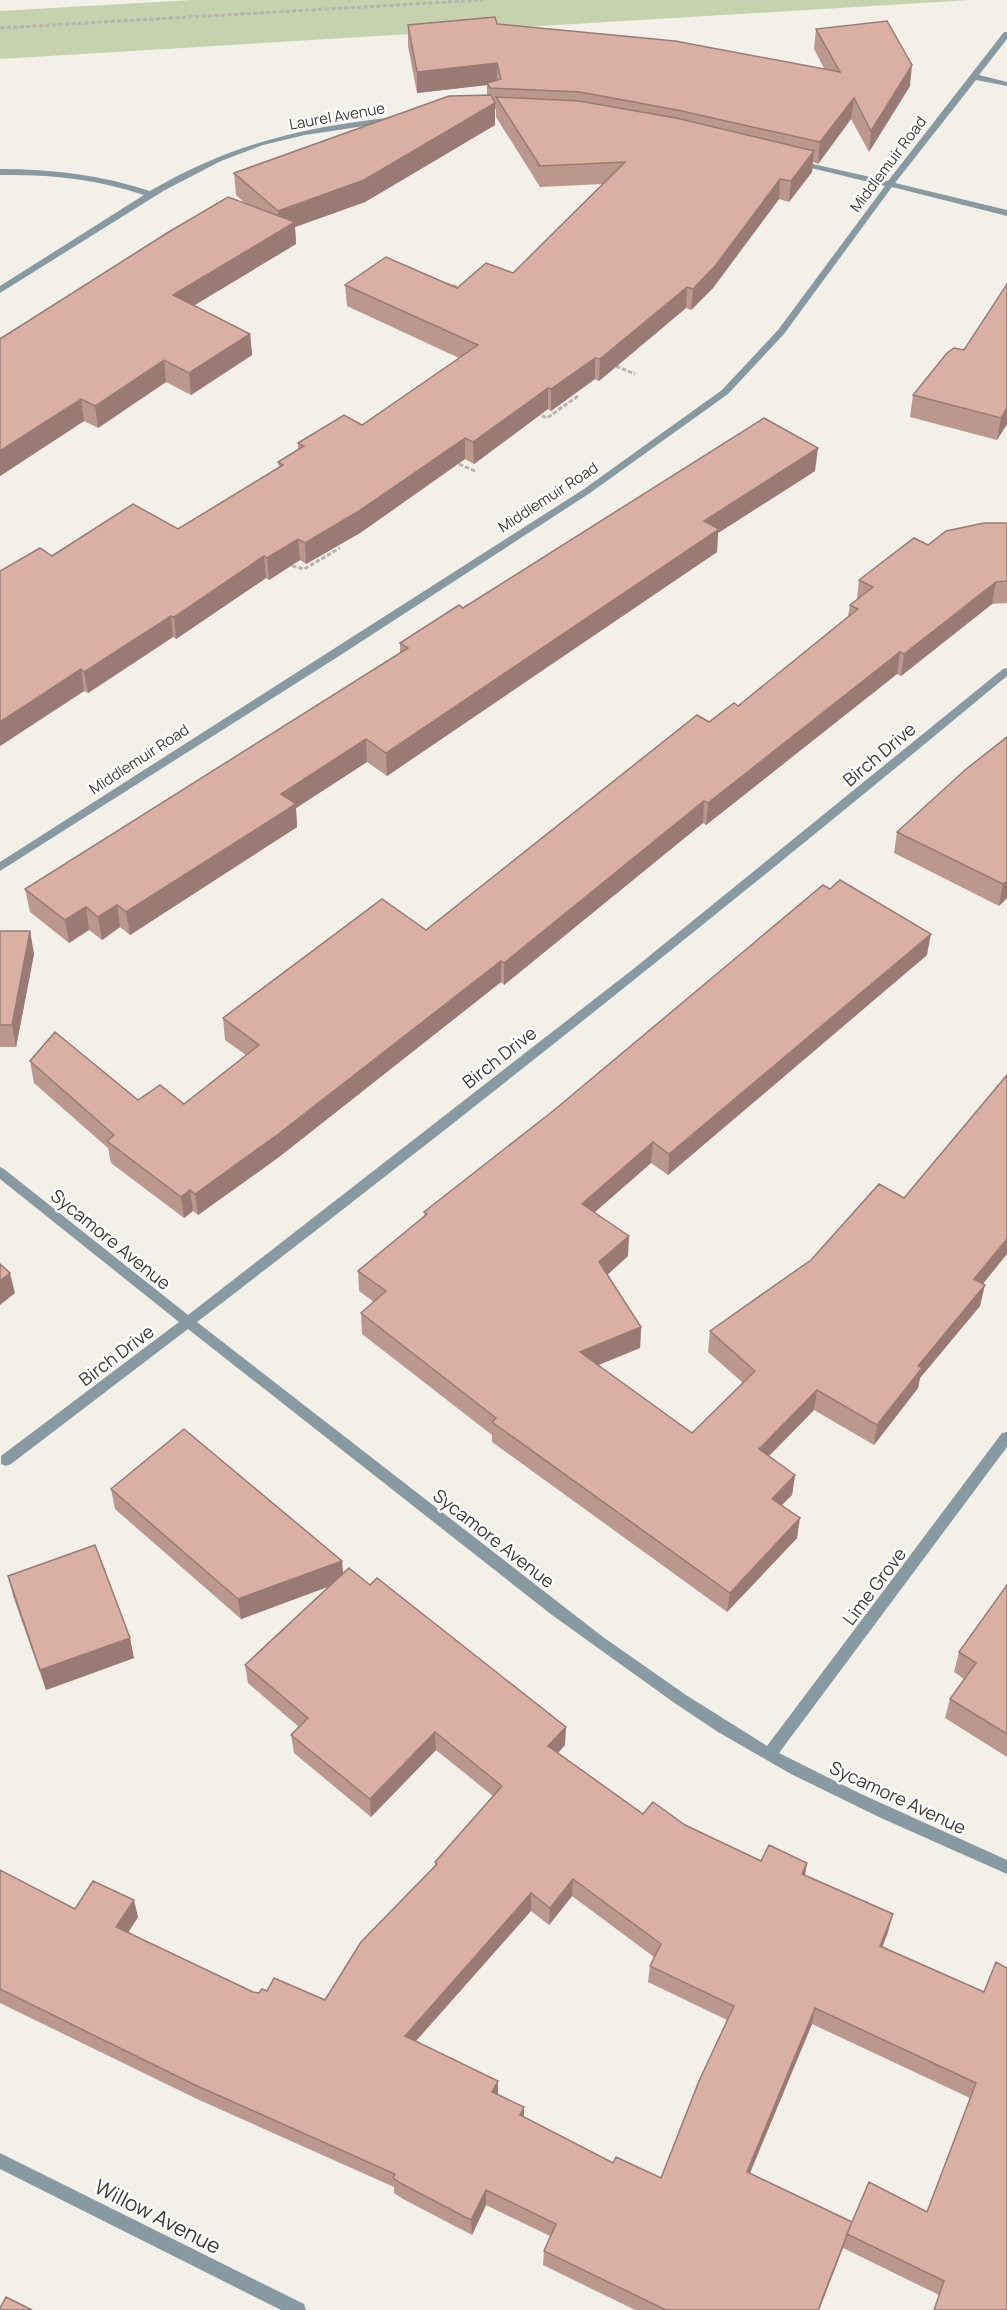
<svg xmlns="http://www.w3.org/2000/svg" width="1007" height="2310" viewBox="0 0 1007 2310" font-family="Manrope,sans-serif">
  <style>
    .green { fill: #c6d2ae }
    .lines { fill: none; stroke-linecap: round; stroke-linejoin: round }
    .path { stroke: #b7b5ae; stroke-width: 3; stroke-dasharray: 4.5 2; stroke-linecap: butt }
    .minor { fill: #8799a1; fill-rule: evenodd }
    .wall { fill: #bc978d; fill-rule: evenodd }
    .shaded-wall { fill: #997b73 }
    .building { fill: #dbb0a4; stroke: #997b73; stroke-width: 1.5; fill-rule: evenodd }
    .labels { text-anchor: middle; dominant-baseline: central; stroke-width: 4.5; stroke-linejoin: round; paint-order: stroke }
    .far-street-label { font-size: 15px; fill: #3b3a37; stroke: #fff }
    .street-label { font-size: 18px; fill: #3b3a37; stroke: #fff }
    .near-street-label { font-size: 21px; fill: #3b3a37; stroke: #fff }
  </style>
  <rect width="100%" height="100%" fill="#f3f0e8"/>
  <path class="green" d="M 192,0 L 1007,0 L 970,0 L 0,59 L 0,11 Z"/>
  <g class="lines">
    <path class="path" d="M 0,28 L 483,0
      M 446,284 L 462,288
      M 616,366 L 635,374
      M 536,413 L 547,418 L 578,396
      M 459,464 L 475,471
      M 292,566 L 304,569 L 340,548"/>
    <path class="minor" d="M 1004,32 L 1007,32 L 1007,39 L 979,75 L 1007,82 L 1007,86 L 976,80 L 895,183 L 1007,210 L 1007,216 L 892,187 L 784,334 L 728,394 L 590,493 L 336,658 L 0,871 L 0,862 L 584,489 L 722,390 L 778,330 L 885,186 L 795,164 L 795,160 L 888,181 Z
      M 395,117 L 399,119 L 398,121 L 305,135 L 263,145 L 221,161 L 165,190 L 0,293 L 0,286 L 144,195 C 97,179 49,174 0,175 L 0,169 C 52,169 101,175 150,191 C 230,144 303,127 395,117 Z
      M 1007,668 L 1007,676 C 741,897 471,1112 197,1322 L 603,1637 L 686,1695 L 767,1746 L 1002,1433 L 1007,1432 L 1007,1447 L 779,1753 L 861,1794 L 1007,1860 L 1007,1874 L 881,1818 L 791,1774 L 718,1732 L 676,1704 L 552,1615 L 188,1329 L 11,1464 L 6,1466 L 1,1464 L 1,1456 L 179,1322 L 0,1179 L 0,1167 L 4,1169 L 188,1315 L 632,970 L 1003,669 Z
      M 0,2153 L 304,2304 L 306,2310 L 281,2310 L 0,2169 Z"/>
  </g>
  <path class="wall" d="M 497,24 L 825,70 L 814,49 L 816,29 L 910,86 L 869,152 L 851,119 L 818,164 L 813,162 L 812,172 L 789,202 L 779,199 L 713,288 L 691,310 L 686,308 L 599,381 L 595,379 L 551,411 L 548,409 L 474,464 L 465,459 L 360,533 L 306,564 L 300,560 L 269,580 L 266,578 L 176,639 L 173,637 L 88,693 L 84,691 L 0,746 L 0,571 L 52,556 L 178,529 L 279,467 L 278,462 L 298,450 L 298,443 L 362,425 L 459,358 L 347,306 L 345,285 L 457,288 L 513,273 L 603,184 L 540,187 L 496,117 L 496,109 L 495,109 L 495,125 L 365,202 L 295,227 L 296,244 L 194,305 L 250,334 L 252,355 L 191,395 L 166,382 L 98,428 L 84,421 L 0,476 L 0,339 L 246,204 L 236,195 L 234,173 L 487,96 L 487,85 L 417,93 L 408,46 L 408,25 Z
    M 947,353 L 1007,424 L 997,440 L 910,417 L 913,395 Z
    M 815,471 L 718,533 L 717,552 L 387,776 L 367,762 L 296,808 L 297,827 L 130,935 L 120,927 L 102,940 L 89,930 L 69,943 L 30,912 L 25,889 L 400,653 L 400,643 L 463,608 Z
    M 1007,523 L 1007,603 L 992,604 L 901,676 L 897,674 L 706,825 L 703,823 L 504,985 L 501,982 L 279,1157 L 198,1215 L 193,1211 L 184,1218 L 111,1163 L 108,1148 L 34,1083 L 30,1061 L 138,1100 L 184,1104 L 246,1055 L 225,1040 L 223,1018 L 426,930 L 709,722 L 738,706 L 848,616 L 850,605 L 857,599 L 859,580 L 928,545 Z
    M 1007,737 L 1007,898 L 999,906 L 894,853 L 897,832 Z
    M 0,931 L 30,931 L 34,954 L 16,1047 L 0,1047 Z
    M 927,955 L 668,1175 L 651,1163 L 595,1212 L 628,1256 L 607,1275 L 641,1327 L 640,1348 L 597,1365 L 692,1433 L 743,1383 L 708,1352 L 710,1331 L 983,1284 L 980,1306 L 920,1378 L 918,1388 L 874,1445 L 814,1410 L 769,1456 L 795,1475 L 792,1495 L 781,1505 L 797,1538 L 727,1612 L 492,1442 L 492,1435 L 362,1334 L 361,1313 L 374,1302 L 359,1291 L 358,1271 L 425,1216 L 424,1212 Z
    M 111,1489 L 343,1573 L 565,1745 L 558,1753 L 643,1814 L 685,1825 L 761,1861 L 807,1863 L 805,1875 L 888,1932 L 882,1947 L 984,1992 L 1007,2250 L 939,2295 L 843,2248 L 844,2245 L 819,2310 L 635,2310 L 543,2265 L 544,2251 L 550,2236 L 486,2205 L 472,2235 L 403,2199 L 394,2193 L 394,2187 L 197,2099 L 0,2003 L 0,1870 L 75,1909 L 138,1917 L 128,1932 L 253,1992 L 259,1993 L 267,1991 L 325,2000 L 435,1866 L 435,1862 L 493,1796 L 436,1750 L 371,1817 L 294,1753 L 291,1735 L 299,1727 L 248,1683 L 245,1665 L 329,1586 L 241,1619 L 115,1509 ZM 572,1896 L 654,1957 L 650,1966 L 648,1982 L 727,2020 L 661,2178 L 613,2163 L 524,2117 L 524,2107 L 498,2095 L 416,2041 L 531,1911 L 549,1925 ZM 812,2024 L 970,2098 L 927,2212 L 852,2222 L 750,2173 Z
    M 8,1576 L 134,1658 L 46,1690 L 13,1596 Z
    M 1007,1585 L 1007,1757 L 945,1718 L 950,1699 L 964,1679 L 954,1672 L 959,1652 Z"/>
  <path class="shaded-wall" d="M 497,63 L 497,84 L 487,83 L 487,85 L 417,93 L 417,72 Z
    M 912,65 L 910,86 L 869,152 L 871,131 Z
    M 854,98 L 851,119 L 818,164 L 820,142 Z
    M 495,103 L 495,125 L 365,202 L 295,227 L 296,244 L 175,317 L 173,295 L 279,231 L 278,211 Z
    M 814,151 L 812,172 L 789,202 L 791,181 Z
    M 780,179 L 779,199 L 713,288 L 691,310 L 693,289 Z
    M 687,287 L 686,308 L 599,381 L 600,359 Z
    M 250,334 L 252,355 L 191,395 L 189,373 Z
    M 595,358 L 595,379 L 551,411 L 551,389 Z
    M 164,360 L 166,382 L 98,428 L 95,406 Z
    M 548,388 L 548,409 L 474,464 L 473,442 Z
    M 81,399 L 84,421 L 0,476 L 0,451 Z
    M 1007,408 L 1007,424 L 997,440 L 1001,418 Z
    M 465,438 L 465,459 L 360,533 L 306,564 L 305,543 Z
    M 818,448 L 815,471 L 718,533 L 717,552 L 387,776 L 386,753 L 704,521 Z
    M 298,539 L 300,560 L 269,580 L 267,558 Z
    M 264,556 L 266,578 L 176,639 L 174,617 Z
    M 996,582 L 992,604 L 901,676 L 904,654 Z
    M 171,616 L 173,637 L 88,693 L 84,672 Z
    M 900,652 L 897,674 L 706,825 L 708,803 Z
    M 81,669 L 84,691 L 0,746 L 0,722 Z
    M 366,739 L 367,762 L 296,808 L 297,827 L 130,935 L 126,912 L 281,794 Z
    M 704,801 L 703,823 L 504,985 L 504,963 Z
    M 1007,881 L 1007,898 L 999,906 L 1003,884 Z
    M 117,905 L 120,927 L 102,940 L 98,917 Z
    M 86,907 L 89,930 L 69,943 L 65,920 Z
    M 30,931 L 34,954 L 16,1047 L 12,1025 Z
    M 931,934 L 927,955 L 668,1175 L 669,1154 Z
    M 501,961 L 501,982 L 279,1157 L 198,1215 L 195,1194 Z
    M 653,1142 L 651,1163 L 581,1224 L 582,1204 Z
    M 190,1190 L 193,1211 L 184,1218 L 181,1197 Z
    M 629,1236 L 628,1256 L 598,1283 L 599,1262 Z
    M 1007,1239 L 1007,1254 L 970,1300 L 974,1279 Z
    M 10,1273 L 15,1293 L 0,1305 L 0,1281 Z
    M 985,1285 L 980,1306 L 920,1378 L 918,1388 L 874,1445 L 877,1425 L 918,1366 Z
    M 641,1327 L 640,1348 L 579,1373 L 580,1352 Z
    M 817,1390 L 814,1410 L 756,1469 L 759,1449 Z
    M 795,1475 L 792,1495 L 769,1518 L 772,1499 Z
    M 800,1518 L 797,1538 L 727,1612 L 730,1593 Z
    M 342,1561 L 344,1581 L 241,1619 L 238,1599 Z
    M 130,1638 L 134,1658 L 46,1690 L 40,1670 Z
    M 566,1727 L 565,1745 L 548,1764 L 548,1746 Z
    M 435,1732 L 436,1750 L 371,1817 L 370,1799 Z
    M 807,1863 L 804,1880 L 802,1874 Z
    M 573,1879 L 572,1896 L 549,1925 L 550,1908 Z
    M 531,1893 L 531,1911 L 406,2052 L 405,2036 Z
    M 134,1900 L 138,1917 L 121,1944 L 116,1927 Z
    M 893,1914 L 888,1932 L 876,1963 L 880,1946 Z
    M 815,2008 L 812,2024 L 744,2187 L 747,2172 Z
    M 498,2081 L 498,2097 L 492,2092 Z
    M 524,2107 L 523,2123 L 520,2115 Z
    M 486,2190 L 486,2205 L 472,2235 L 471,2220 Z
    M 847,2234 L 844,2245 L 819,2310 L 818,2310 Z"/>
  <path class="building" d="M 495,17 L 497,24 L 675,41 L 840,72 L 816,29 L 887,21 L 912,65 L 871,131 L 854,98 L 820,142 L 677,110 L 580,92 L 490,88 L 487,83 L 501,79 L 497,63 L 417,72 L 408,25 Z
    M 491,95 L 495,103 L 364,180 L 278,211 L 234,173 L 449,96 Z
    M 496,97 L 579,101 L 676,118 L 814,151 L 791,181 L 780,179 L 715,266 L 693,289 L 687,287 L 600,359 L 595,358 L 551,389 L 548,388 L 473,442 L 465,438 L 359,511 L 305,543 L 298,539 L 267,558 L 264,556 L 174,617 L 171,616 L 84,672 L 81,669 L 0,722 L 0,571 L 40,548 L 52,556 L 133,504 L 178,529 L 283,465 L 278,462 L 304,446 L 298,443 L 344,415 L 362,425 L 478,345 L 345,285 L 386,257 L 457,288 L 486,263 L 513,273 L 625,162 L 540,166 Z
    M 228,197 L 295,222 L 173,295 L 250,334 L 189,373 L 164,360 L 95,406 L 81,399 L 0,451 L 0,339 L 167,233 Z
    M 1007,284 L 1007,408 L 1001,418 L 913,395 L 947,353 L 954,348 L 964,350 Z
    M 764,418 L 818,448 L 704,521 L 719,529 L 386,753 L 366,739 L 281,794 L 296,804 L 126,912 L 117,905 L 98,917 L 86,907 L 65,920 L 25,889 L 408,648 L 400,643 L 459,605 L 463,608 Z
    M 984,523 L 1007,523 L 1007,581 L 996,582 L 904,654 L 900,652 L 708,803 L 704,801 L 504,963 L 501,961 L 277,1135 L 195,1194 L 190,1190 L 181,1197 L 107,1141 L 114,1135 L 30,1061 L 55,1032 L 138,1100 L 160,1085 L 184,1104 L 259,1045 L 223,1018 L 382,899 L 426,930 L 697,715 L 709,722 L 734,703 L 738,706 L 858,609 L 850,605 L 873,587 L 859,580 L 914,538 L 928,545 L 946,531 Z
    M 1007,737 L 1007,881 L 1003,884 L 897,832 L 965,770 Z
    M 840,880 L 931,934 L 669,1154 L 653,1142 L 582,1204 L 629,1236 L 599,1262 L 641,1327 L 580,1352 L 692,1433 L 755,1371 L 710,1331 L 811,1260 L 879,1184 L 904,1198 L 1007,1075 L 1007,1239 L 974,1279 L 985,1285 L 918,1366 L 922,1368 L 877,1425 L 817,1390 L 759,1449 L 795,1475 L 772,1499 L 800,1518 L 730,1593 L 492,1422 L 496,1418 L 361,1313 L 386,1291 L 358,1271 L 427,1214 L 424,1212 L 553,1111 L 823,885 L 830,889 Z
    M 0,931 L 30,931 L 12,1025 L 0,1025 Z
    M 0,1264 L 10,1273 L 0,1281 Z
    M 184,1429 L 342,1561 L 238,1599 L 111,1489 Z
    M 95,1545 L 130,1638 L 40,1670 L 8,1576 Z
    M 349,1568 L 370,1585 L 377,1578 L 566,1727 L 548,1746 L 643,1814 L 653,1802 L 685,1825 L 761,1861 L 769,1845 L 807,1863 L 802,1874 L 893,1914 L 880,1946 L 984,1992 L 996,1962 L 1007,1968 L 1007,2310 L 934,2310 L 944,2281 L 847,2234 L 869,2182 L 927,2212 L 976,2083 L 815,2008 L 747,2172 L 852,2222 L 818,2310 L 666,2310 L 544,2251 L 556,2224 L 486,2190 L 471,2220 L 402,2184 L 393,2178 L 395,2174 L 193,2084 L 0,1989 L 0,1870 L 75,1909 L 93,1881 L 134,1900 L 116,1927 L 253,1992 L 259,1993 L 262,1989 L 267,1991 L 274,1978 L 325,2000 L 361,1942 L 437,1864 L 435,1862 L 502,1786 L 435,1732 L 370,1799 L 291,1735 L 308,1718 L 245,1665 ZM 573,1879 L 661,1944 L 650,1966 L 734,2006 L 699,2081 L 661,2178 L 616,2157 L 613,2163 L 520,2115 L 524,2107 L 492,2092 L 498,2081 L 405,2036 L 531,1893 L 550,1908 Z
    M 1007,1585 L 1007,1734 L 950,1699 L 976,1663 L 959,1652 Z
    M 6,2297 L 32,2310 L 0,2310 L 0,2308 Z"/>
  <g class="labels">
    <g class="far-street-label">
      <text transform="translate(337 116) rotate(-10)">Laurel Avenue</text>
      <text transform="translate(888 164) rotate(-53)">Middlemuir Road</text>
      <text transform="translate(548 497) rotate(-33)">Middlemuir Road</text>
      <text transform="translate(139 759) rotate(-33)">Middlemuir Road</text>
    </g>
    <g class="street-label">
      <text transform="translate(879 754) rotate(-40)">Birch Drive</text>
      <text transform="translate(499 1057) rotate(-38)">Birch Drive</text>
      <text transform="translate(111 1239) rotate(39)">Sycamore Avenue</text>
      <text transform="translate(116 1355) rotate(-37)">Birch Drive</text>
      <text transform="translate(494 1538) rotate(38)">Sycamore Avenue</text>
      <text transform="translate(874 1586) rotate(-53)">Lime Grove</text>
      <text transform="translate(898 1797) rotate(25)">Sycamore Avenue</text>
    </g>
    <g class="near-street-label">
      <text transform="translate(158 2216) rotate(27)">Willow Avenue</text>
    </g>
  </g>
</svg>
